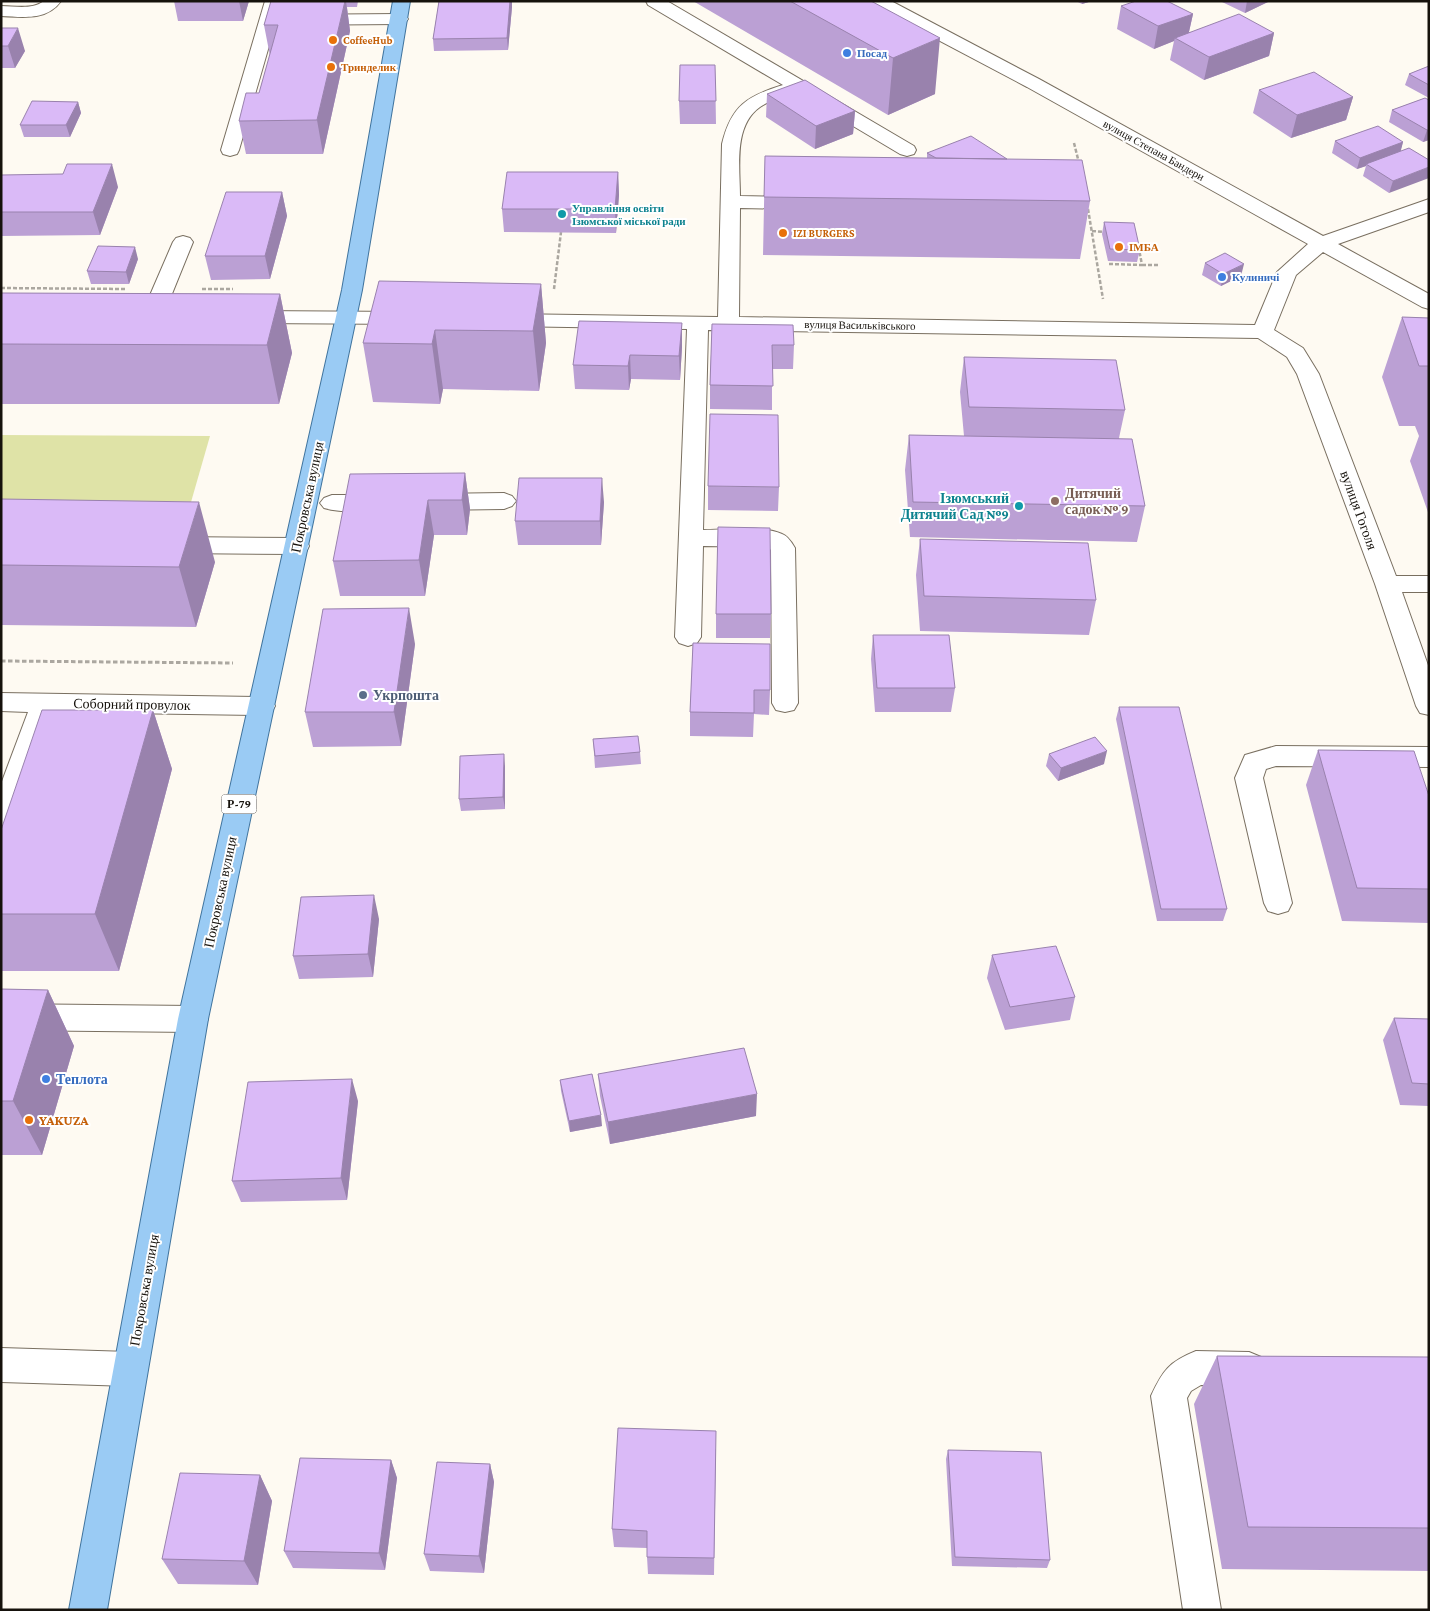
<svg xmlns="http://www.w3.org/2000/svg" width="1430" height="1611" viewBox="0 0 1430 1611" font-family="'Crimson Pro',serif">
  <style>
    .green { fill: #dfe3a7 }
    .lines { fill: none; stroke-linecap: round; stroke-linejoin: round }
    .minor-casing { stroke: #796f60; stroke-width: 2 }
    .major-casing { stroke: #40749e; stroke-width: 2 }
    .path-far1 { stroke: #aba7a0; stroke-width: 2.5; stroke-dasharray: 4 2; stroke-linecap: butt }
    .path { stroke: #aba7a0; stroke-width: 3; stroke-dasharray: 4.5 2.5; stroke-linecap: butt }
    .minor { fill: #fff; fill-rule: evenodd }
    .major { fill: #9acbf4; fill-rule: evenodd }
    .wall { fill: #bba0d4 }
    .shaded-wall { fill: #9982ad }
    .building { fill: #dabaf7; stroke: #9982ad }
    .food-dot { fill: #e8710a; stroke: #fff; stroke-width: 2 }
    .shop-dot { fill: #3f7fe0; stroke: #fff; stroke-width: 2 }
    .culture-dot { fill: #0f9aa8; stroke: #fff; stroke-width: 2 }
    .education-dot { fill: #8d6e63; stroke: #fff; stroke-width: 2 }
    .service-dot { fill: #5c6f8a; stroke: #fff; stroke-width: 2 }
    .labels { text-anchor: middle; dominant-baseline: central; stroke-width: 4; stroke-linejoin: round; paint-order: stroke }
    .far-food-label { font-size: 11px; font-weight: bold; fill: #c56008; stroke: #fff; text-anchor: start }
    .far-shop-label { font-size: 11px; font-weight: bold; fill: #366cbe; stroke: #fff; text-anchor: start }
    .far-street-label { font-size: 11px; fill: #16120c; stroke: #fff }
    .far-culture-label { font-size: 11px; font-weight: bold; fill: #0d838f; stroke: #fff; text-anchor: start }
    .shield { fill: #fff; stroke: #5c5955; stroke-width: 1 }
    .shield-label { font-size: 12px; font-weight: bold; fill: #16120c }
    .education-label { font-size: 14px; font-weight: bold; fill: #785e54; stroke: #fff; text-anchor: start }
    .street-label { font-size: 14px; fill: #16120c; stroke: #fff }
    .culture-label { font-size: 14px; font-weight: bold; fill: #0d838f; stroke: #fff; text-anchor: end }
    .service-label { font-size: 14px; font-weight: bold; fill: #4e5e75; stroke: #fff; text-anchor: start }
    .shop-label { font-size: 14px; font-weight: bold; fill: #366cbe; stroke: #fff; text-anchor: start }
    .food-label { font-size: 14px; font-weight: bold; fill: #c56008; stroke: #fff; text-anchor: start }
  </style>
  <rect width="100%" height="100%" fill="#fefaf2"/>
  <path class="green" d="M 1,435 L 210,436 L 187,516 L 1,515 Z"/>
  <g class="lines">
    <g class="minor-casing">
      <path id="minor" d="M 44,1 L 61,1 C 47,21 23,17 1,16 L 1,6 C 15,6 32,10 44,1 Z
        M 265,1 L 282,1 L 278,15 L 399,14 L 405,15 L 408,19 L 405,23 L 399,24 L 275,25 L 239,150 L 237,154 L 230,156 L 223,154 L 221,150 Z
        M 646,1 L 667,1 L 914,146 L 916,150 L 914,154 L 907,156 L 900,154 L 796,92 C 784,96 770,100 760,107 C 733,126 740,168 740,196 L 801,197 L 808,199 L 811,203 L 808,207 L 801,209 L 740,208 L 739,317 L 1255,325 L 1277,272 L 1308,244 L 1027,87 L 872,5 L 870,1 L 891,1 L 1039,79 L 1323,236 L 1429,199 L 1429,212 L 1338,244 L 1429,294 L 1429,309 L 1422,307 L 1323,252 L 1296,275 L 1274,330 L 1303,348 L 1319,374 L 1396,576 L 1429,576 L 1429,592 L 1402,592 L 1429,668 L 1429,715 L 1420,713 L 1416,706 L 1375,584 L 1297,374 L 1287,357 L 1258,338 L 708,330 L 703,530 C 725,530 762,525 782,534 C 788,536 792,543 795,548 L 798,703 L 794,710 L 785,712 L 776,710 L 772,703 L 771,550 L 768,547 L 703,546 L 701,637 L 697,643 L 688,646 L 679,643 L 675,637 L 687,329 L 506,326 L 499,324 L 495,320 L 499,316 L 506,314 L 718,317 L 722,144 C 731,106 747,96 783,85 L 648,5 Z
        M 183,236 L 190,238 L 193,242 L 163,316 L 159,320 L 152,322 L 145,320 L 141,316 L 173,242 L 176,238 Z
        M 249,311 L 408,312 L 415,314 L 419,318 L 415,322 L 408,324 L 249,323 L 242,321 L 238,317 L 242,313 Z
        M 504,493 L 512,496 L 516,501 L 512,506 L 504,509 L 431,510 L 423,507 L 419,502 L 423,497 L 431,494 Z
        M 332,495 L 380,495 L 388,498 L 392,503 L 388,508 C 370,513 342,513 324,508 L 320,503 L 324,498 Z
        M 173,537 L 297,538 L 306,540 L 309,546 L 306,552 L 297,554 L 173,553 L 164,551 L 161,545 L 164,539 Z
        M 1,693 L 262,697 L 271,699 L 275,706 L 271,713 L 262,715 L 54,712 L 15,822 L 11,829 L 1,832 L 1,784 L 28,712 L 1,711 Z
        M 1276,746 L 1429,747 L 1429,767 L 1276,766 L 1266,769 L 1263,778 L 1292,903 L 1288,911 L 1278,914 L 1268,911 L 1264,903 L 1235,778 L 1245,755 Z
        M 1,1004 L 193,1006 L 204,1010 L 208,1019 L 204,1028 L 193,1032 L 1,1030 Z
        M 1,1348 L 130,1352 L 142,1357 L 147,1369 L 142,1381 L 130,1386 L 1,1382 Z
        M 1196,1351 L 1249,1352 L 1261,1357 L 1266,1369 L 1261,1381 L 1249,1386 L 1201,1385 L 1191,1391 L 1187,1398 L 1221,1610 L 1183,1610 L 1151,1396 C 1163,1370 1169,1362 1196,1351 Z"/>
    </g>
    <g class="major-casing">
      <path id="major" d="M 393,1 L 410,1 L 362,290 L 208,1019 L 107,1610 L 69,1610 L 178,1019 L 342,290 Z"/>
    </g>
    <path class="path-far1" d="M 1074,143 L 1079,163
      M 1088,209 L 1103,299
      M 1092,231 L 1105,232
      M 1109,264 L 1142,265 L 1139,249
      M 1142,265 L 1160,265
      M 1,288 L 126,289
      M 202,289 L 233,289
      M 554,289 L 561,232"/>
    <path class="path" d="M 1,661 L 233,663"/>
    <use href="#minor" class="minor"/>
    <use href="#major" class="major"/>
  </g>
  <path class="wall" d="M 174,1 L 249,1 L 243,21 L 178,21 Z
    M 271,1 L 358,1 L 357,7 L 347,7 L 350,31 L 323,154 L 246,154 L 239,121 L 259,93 L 270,56 L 264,25 Z
    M 439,1 L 512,1 L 512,7 L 508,50 L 434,51 L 433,39 Z
    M 693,1 L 871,1 L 935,94 L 888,115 Z
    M 1076,1 L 1092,1 L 1082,4 Z
    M 1220,1 L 1270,1 L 1245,13 Z
    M 1121,6 L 1193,14 L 1189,32 L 1274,33 L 1269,56 L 1204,80 L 1170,60 L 1174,41 L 1154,49 L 1117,29 Z
    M 1,28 L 25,51 L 15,68 L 1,68 Z
    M 715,65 L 716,124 L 680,124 L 679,101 Z
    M 1429,66 L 1429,98 L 1405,85 L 1409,74 Z
    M 1259,90 L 1353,97 L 1346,120 L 1291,138 L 1253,113 Z
    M 767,94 L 855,111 L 853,134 L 815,149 L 766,117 Z
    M 1425,98 L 1429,140 L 1423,142 L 1389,122 L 1392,110 Z
    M 78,102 L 81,113 L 70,137 L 24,137 L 20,125 Z
    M 1335,141 L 1403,142 L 1400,152 L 1409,148 L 1389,193 L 1363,176 L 1366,166 L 1357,169 L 1332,153 Z
    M 927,153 L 1007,159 L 1090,201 L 1080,259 L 763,255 L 765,156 L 927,158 Z
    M 618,172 L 619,195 L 616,233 L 504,232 L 502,209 Z
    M 1,175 L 118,187 L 100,235 L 1,236 Z
    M 282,192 L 287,216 L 270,279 L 211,280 L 205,256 Z
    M 1104,222 L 1140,250 L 1137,262 L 1108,261 L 1102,234 Z
    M 138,259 L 129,284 L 91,284 L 87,271 Z
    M 1205,263 L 1241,276 L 1221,286 L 1202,275 Z
    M 541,284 L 546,343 L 539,391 L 443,389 L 440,404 L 373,402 L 363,343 Z
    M 1,293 L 280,294 L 292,353 L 279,404 L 1,404 Z
    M 1402,317 L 1429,318 L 1429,515 L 1410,461 L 1419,436 L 1415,426 L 1399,426 L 1382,377 Z
    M 682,323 L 682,347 L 680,380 L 631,379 L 629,390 L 575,389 L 573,365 Z
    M 712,324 L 794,345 L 793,369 L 772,369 L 772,410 L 710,409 L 710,385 Z
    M 964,357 L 1125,410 L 1119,438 L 1145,506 L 1137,542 L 910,537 L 905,470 L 909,435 L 964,436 L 960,392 Z
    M 465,473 L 470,509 L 467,535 L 434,535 L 425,596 L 340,596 L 333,561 Z
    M 708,486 L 779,487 L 778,511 L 708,510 Z
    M 1,499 L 215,562 L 196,627 L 1,625 Z
    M 604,502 L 601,545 L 518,545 L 515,521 Z
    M 920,539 L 1096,600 L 1089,635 L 920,631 L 916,575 Z
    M 716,614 L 771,614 L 770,638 L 716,638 Z
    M 873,635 L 955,688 L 951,712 L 875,712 L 871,659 Z
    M 693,643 L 770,690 L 769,715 L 754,714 L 753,737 L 690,736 L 690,712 Z
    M 415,644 L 401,746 L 313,747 L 305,712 Z
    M 1119,707 L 1227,909 L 1223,921 L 1157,921 L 1116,719 Z
    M 153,710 L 172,769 L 119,971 L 1,971 L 1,830 Z
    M 593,739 L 640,752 L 641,764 L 595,768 Z
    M 1318,750 L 1429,796 L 1429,923 L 1342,921 L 1306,785 Z
    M 1049,754 L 1104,764 L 1058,781 L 1046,766 Z
    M 505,766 L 505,809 L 461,811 L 459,799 Z
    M 379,919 L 373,977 L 299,979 L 293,956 Z
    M 992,955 L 1075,997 L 1070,1020 L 1005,1030 L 987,978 Z
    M 1,989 L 48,990 L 74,1046 L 42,1155 L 1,1155 Z
    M 1394,1018 L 1429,1019 L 1429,1106 L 1400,1105 L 1383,1040 Z
    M 598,1074 L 756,1116 L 610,1144 L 600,1096 Z
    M 560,1080 L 602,1126 L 570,1132 L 561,1091 Z
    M 358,1101 L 347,1200 L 241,1202 L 232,1181 Z
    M 1217,1356 L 1429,1357 L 1429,1571 L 1222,1569 L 1194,1404 Z
    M 716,1449 L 714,1575 L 648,1574 L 647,1557 L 647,1548 L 614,1547 L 612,1529 Z
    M 948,1450 L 1050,1560 L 1047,1568 L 952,1566 L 946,1459 Z
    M 391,1460 L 397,1478 L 385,1570 L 293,1568 L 284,1551 Z
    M 490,1464 L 494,1482 L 484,1573 L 430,1571 L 424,1554 Z
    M 260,1475 L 272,1501 L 258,1585 L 178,1584 L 162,1559 Z"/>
  <path class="shaded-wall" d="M 239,1 L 249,1 L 243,21 Z
    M 345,1 L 346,1 L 350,31 L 323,154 L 317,120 Z
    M 510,1 L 512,1 L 512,7 L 508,50 L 507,38 Z
    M 1083,1 L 1092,1 L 1082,4 Z
    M 1247,1 L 1270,1 L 1245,13 Z
    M 1193,14 L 1188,36 L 1175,38 L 1174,41 L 1154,49 L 1158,26 Z
    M 18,28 L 25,51 L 15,68 L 8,46 Z
    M 1274,33 L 1269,56 L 1204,80 L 1209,57 Z
    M 940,38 L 935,94 L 888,115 L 893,58 Z
    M 1353,97 L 1346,120 L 1291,138 L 1297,115 Z
    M 78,102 L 81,113 L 70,137 L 66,125 Z
    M 855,111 L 853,134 L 815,149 L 816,126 Z
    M 1427,130 L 1429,130 L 1429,140 L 1423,142 Z
    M 1403,142 L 1400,154 L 1366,164 L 1366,166 L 1357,169 L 1360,158 Z
    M 112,164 L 118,187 L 100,235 L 93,212 Z
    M 1429,167 L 1429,178 L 1389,193 L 1393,181 Z
    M 618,172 L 619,195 L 616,233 L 615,209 Z
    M 282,192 L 287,216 L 270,279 L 265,256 Z
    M 135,247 L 138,259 L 129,284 L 126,272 Z
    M 1244,264 L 1241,276 L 1221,286 L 1223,274 Z
    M 541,284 L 546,343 L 539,391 L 533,331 Z
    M 280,294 L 292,353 L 279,404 L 267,345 Z
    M 682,323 L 682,347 L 680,380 L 679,356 Z
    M 435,330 L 443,389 L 440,404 L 432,344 Z
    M 630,355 L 631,379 L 629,390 L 628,366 Z
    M 465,473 L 470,509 L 467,535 L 462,500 Z
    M 602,478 L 604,502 L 601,545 L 600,521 Z
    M 428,500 L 434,535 L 425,596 L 419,560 Z
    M 199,502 L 215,562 L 196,627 L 179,567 Z
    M 409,608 L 415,644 L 401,746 L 394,712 Z
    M 153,710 L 172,769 L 119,971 L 95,914 Z
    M 1107,751 L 1104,764 L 1058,781 L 1061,768 Z
    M 504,754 L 505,766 L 505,809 L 503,797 Z
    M 374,895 L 379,919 L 373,977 L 368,954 Z
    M 48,990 L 74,1046 L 42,1155 L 13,1101 Z
    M 352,1079 L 358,1101 L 347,1200 L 341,1178 Z
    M 757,1094 L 756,1116 L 610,1144 L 608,1122 Z
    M 601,1115 L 602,1126 L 570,1132 L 569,1121 Z
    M 391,1460 L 397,1478 L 385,1570 L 379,1553 Z
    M 490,1464 L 494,1482 L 484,1573 L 479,1556 Z
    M 260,1475 L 272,1501 L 258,1585 L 244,1561 Z"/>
  <path class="building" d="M 271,1 L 345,1 L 317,120 L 239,121 L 246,93 L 259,93 L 278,25 L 264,25 Z
    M 439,1 L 510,1 L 507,38 L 433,39 Z
    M 790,1 L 871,1 L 940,38 L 893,58 Z
    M 1136,1 L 1167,1 L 1193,14 L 1158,26 L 1121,6 Z
    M 1239,14 L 1274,33 L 1209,57 L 1175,38 Z
    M 1,28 L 18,28 L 8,46 L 1,46 Z
    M 680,65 L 715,65 L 716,101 L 679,101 Z
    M 1429,66 L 1429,85 L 1409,74 Z
    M 1314,72 L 1353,97 L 1297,115 L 1259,90 Z
    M 805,80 L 855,111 L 816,126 L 767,94 Z
    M 1425,98 L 1429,100 L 1429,130 L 1427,130 L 1392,110 Z
    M 32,101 L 78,102 L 66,125 L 20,125 Z
    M 1378,126 L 1403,142 L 1360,158 L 1335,141 Z
    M 971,136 L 1007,159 L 936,158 L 927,153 Z
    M 1409,148 L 1429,160 L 1429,167 L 1393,181 L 1366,164 Z
    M 765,156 L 1082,160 L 1090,201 L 764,197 Z
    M 67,164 L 112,164 L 93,212 L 1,212 L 1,175 L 63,174 Z
    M 507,172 L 618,172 L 615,209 L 502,209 Z
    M 226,192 L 282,192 L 265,256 L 205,256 Z
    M 1104,222 L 1134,223 L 1140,250 L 1110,249 Z
    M 98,246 L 135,247 L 126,272 L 87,271 Z
    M 1225,253 L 1244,264 L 1223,274 L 1205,263 Z
    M 379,281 L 541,284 L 533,331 L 435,330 L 432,344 L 363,343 Z
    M 1,293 L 280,294 L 267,345 L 1,344 Z
    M 1402,317 L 1429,318 L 1429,366 L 1419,366 Z
    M 579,321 L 682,323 L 679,356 L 630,355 L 628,366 L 573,365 Z
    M 712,324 L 793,325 L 794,345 L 772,345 L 773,386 L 710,385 Z
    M 964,357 L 1116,360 L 1125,410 L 969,407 Z
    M 710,414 L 778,415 L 779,487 L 708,486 Z
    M 909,435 L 1132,439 L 1145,506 L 913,502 Z
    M 465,473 L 462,500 L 428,500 L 419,560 L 333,561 L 350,474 Z
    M 519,478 L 602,478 L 600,521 L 515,521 Z
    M 1,499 L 199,502 L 179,567 L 1,565 Z
    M 718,527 L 770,528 L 771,614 L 716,614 Z
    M 920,539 L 1088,543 L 1096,600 L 924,596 Z
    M 409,608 L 394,712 L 305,712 L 323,609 Z
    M 873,635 L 949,635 L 955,688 L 877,688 Z
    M 693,643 L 770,644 L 770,690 L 754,690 L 754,713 L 690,712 Z
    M 1119,707 L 1179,707 L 1227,909 L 1161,909 Z
    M 42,710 L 153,710 L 95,914 L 1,914 L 1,830 Z
    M 638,736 L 640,752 L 595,756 L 593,739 Z
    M 1095,737 L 1107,751 L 1061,768 L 1049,754 Z
    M 1318,750 L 1414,751 L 1429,796 L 1429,889 L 1357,888 Z
    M 504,754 L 503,797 L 459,799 L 460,756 Z
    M 374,895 L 368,954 L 293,956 L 301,897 Z
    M 1056,946 L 1075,997 L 1010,1007 L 992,955 Z
    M 1,989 L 48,990 L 13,1101 L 1,1101 Z
    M 1394,1018 L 1429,1019 L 1429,1084 L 1412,1083 Z
    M 744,1048 L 757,1094 L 608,1122 L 598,1074 Z
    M 592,1074 L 601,1115 L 569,1121 L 560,1080 Z
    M 352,1079 L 341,1178 L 232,1181 L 248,1082 Z
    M 1217,1356 L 1429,1357 L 1429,1528 L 1248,1527 Z
    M 618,1428 L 716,1431 L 714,1558 L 647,1557 L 647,1531 L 612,1529 Z
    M 948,1450 L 1041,1452 L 1050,1560 L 955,1557 Z
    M 300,1458 L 391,1460 L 379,1553 L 284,1551 Z
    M 437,1462 L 490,1464 L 479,1556 L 424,1554 Z
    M 180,1473 L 260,1475 L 244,1561 L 162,1559 Z"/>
  <g class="food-dot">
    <circle cx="333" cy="40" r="5"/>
    <circle cx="331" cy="67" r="5"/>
    <circle cx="783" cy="233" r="5"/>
    <circle cx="1119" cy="247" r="5"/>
    <circle cx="29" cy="1120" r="5"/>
  </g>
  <g class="shop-dot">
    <circle cx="847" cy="53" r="5"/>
    <circle cx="1222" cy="277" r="5"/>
    <circle cx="46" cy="1079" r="5"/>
  </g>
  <g class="culture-dot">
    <circle cx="562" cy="214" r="5"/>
    <circle cx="1019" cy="506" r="5"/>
  </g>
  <circle class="education-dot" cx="1055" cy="501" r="5"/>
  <circle class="service-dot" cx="363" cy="695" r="5"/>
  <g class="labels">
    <g class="far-food-label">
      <text x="343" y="40">CoffeeHub</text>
      <text x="341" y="67">Тринделик</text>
      <text x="793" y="233">IZI BURGERS</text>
      <text x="1129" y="247">ІМБА</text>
    </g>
    <g class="far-shop-label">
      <text x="857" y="53">Посад</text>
      <text x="1232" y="277">Кулиничі</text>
    </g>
    <g class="far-street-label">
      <text transform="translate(1154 150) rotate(29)">вулиця Степана Бандери</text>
      <text transform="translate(860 325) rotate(1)">вулиця Васильківського</text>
    </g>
    <g class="far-culture-label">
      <text x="572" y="208">Управління освіти<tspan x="572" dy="13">Ізюмської міської ради</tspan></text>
    </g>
    <rect class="shield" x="221.5" y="794.5" width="35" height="19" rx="4"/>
    <g class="shield-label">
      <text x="239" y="804">Р-79</text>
    </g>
    <g class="education-label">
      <text x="1065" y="493">Дитячий<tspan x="1065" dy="16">садок № 9</tspan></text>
    </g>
    <g class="street-label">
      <text transform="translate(307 497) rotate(-78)">Покровська вулиця</text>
      <text transform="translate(1359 510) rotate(70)">вулиця Гоголя</text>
      <text transform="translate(132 704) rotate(1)">Соборний провулок</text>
      <text transform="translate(220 892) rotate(-78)">Покровська вулиця</text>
      <text transform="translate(144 1290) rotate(-80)">Покровська вулиця</text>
    </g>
    <g class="culture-label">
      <text x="1009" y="498">Ізюмський<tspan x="1009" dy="16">Дитячий Сад №9</tspan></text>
    </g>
    <g class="service-label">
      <text x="373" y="695">Укрпошта</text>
    </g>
    <g class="shop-label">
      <text x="56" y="1079">Теплота</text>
    </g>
    <g class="food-label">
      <text x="39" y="1120">YAKUZA</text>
    </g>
  </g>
  <rect width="1430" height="1611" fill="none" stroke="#16120c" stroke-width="5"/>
</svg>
